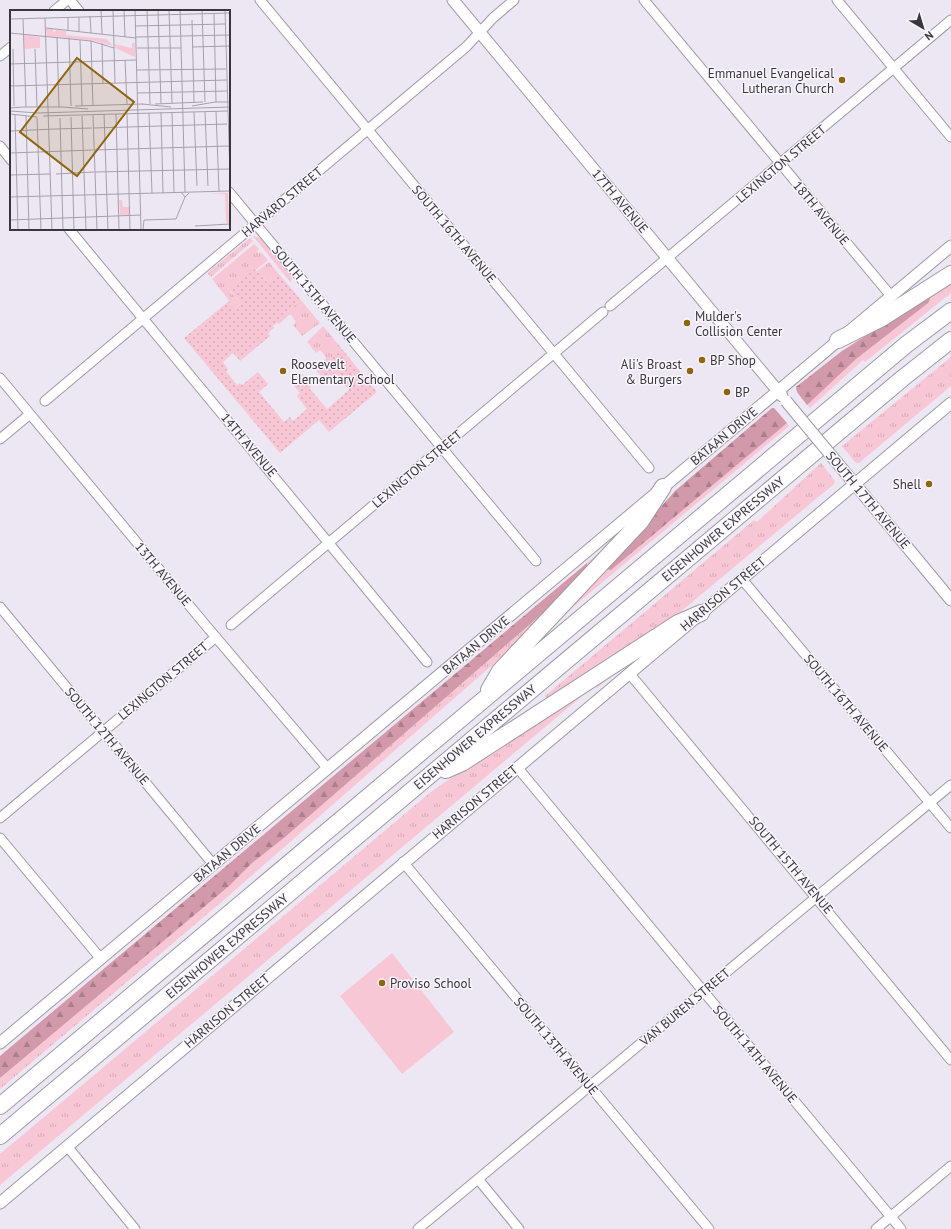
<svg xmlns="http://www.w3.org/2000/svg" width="951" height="1229" viewBox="0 0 951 1229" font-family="'PT Sans',sans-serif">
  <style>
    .grass { fill: url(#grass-tufts) }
    .forest { fill: url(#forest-firs) }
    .park { fill: url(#park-dots) }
    .pitch { fill: #f8c7d5 }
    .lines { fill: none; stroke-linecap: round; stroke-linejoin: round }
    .minor-casing { stroke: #9f9aa5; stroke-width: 11 }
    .tertiary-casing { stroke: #9f9aa5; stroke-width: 13 }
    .motorway-casing { stroke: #9f9aa5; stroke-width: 18 }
    .minor { stroke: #fff; stroke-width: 9 }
    .tertiary { stroke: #fff; stroke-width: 11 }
    .motorway { stroke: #fff; stroke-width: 16 }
    .tertiary-bridge-casing { stroke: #9f9aa5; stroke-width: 13; stroke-linecap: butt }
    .tertiary-bridge { stroke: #fff; stroke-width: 11 }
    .poi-dot { fill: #8f650b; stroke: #f9f5fe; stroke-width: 1.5 }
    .labels { text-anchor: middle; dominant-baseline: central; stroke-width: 3; stroke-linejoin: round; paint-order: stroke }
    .poi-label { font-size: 13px; fill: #3a373c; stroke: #f9f5fe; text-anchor: start }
    .street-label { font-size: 13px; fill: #3a373c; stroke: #f9f5fe }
    .inset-road { fill: none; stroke: #a5a1aa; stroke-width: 1 }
    .view { fill: #8f650b; fill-opacity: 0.15; stroke: #8f650b; stroke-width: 2 }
    .inset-edge { fill: none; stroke: #3a373c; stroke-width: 2 }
  </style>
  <defs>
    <pattern id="grass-tufts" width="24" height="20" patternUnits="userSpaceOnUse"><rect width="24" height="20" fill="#f8c7d5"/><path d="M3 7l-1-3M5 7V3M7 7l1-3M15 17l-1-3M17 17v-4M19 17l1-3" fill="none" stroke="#d5acb8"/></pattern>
    <pattern id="forest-firs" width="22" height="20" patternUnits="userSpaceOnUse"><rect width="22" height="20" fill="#d199a9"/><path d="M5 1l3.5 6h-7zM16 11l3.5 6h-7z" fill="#ab7e8b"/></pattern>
    <pattern id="park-dots" width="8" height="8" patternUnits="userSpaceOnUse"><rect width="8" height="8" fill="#f8c7d5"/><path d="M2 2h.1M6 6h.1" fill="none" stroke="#d5acb8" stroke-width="1.8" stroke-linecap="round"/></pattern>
  </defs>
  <rect width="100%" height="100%" fill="#ede7f3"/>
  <path class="grass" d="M 253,236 L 260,238 L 292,276 L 291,283 Z
    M 250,238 L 253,241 L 211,277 L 207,273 Z
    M 254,244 L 259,249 L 257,251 L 259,253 L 261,252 L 268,260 L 230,291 L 241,304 L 235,308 L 212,279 Z
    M 269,262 L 278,273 L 267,282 L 257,271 Z
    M 951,279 L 951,293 L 865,362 L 863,360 L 810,408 L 797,392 L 796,387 L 842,351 Z
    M 301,300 L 320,323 L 302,336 L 293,325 L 296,322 L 288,311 Z
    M 323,326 L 342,349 L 329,361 L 320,350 L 316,353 L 307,342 Z
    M 951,357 L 951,386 L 859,463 L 856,463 L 842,446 Z
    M 772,408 L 774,408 L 789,426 L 561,617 L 652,519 L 675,491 Z
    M 821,463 L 835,481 L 834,484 L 673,618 L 549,700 L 545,696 L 754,520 L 757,522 Z
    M 635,518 L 529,633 L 218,905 L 0,1089 L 0,1056 L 612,542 L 610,539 Z
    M 637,654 L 597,688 L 594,686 L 0,1185 L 0,1154 L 431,792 L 482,756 Z"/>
  <path class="forest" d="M 929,296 L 930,299 L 928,303 L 856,359 L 807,405 L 797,392 L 796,387 L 842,351 Z
    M 772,408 L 774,408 L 787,423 L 611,570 L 606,569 L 675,491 Z
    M 587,563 L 587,568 L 544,612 L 285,837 L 252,863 L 229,886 L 0,1078 L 0,1056 Z"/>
  <path class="park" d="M 255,269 L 267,282 L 278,273 L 301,300 L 288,311 L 290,314 L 279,324 L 277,323 L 273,326 L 274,328 L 268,333 L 270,336 L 240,361 L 233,353 L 223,362 L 228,369 L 226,371 L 237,385 L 240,383 L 242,385 L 258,372 L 268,384 L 259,392 L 284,422 L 290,417 L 293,421 L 307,409 L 297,396 L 300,393 L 291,382 L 302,374 L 311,386 L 310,389 L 327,409 L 349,390 L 336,374 L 326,382 L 314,368 L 327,358 L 329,360 L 342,349 L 377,392 L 329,432 L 319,420 L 280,453 L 184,338 L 229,301 L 235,308 L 241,304 L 230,290 Z"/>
  <path class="pitch" d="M 392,953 L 454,1032 L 402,1074 L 340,996 Z"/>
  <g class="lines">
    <g class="minor-casing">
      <path id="minor" d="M 70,0 L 79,11
        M 260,0 L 649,468
        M 644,0 L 891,296
        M 837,0 L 951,137
        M 54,11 L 67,0
        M 0,56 L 11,47
        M 0,146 L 11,160
        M 229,192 L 536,561
        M 69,229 L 427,662
        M 610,306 L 951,20
        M 0,378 L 208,628 L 328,769
        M 45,401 L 466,47 L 493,18 L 514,0
        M 0,439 L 30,414
        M 741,578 L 951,828
        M 0,607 L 213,864
        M 231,625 L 603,312
        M 629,673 L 951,1060
        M 517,767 L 901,1229
        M 0,818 L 216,637
        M 0,838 L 101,959
        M 403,862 L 709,1229
        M 67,1146 L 135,1229
        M 478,1179 L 519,1229
        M 418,1229 L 951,785
        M 876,1229 L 951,1166"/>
    </g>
    <g class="tertiary-casing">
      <path id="tertiary" d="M 453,0 L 782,396
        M 844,471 L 951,600
        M 0,1043 L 951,246
        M 0,1203 L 951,403"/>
    </g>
    <g class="motorway-casing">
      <path id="motorway" d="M 838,340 L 882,318 L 951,274
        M 489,690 L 500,671 L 641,521 L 663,487
        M 446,770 L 462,763 L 678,623 L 701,613
        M 0,1106 L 907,344 L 951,311
        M 0,1136 L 903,378 L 951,340"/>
    </g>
    <use href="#minor" class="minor"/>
    <use href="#tertiary" class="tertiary"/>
    <use href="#motorway" class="motorway"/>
    <g class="tertiary-bridge-casing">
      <path id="tertiary-bridge" d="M 786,401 L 844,471"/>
    </g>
    <use href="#tertiary-bridge" class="tertiary-bridge"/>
  </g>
  <g class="poi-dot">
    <circle cx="842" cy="80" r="4"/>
    <circle cx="687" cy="323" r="4"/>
    <circle cx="702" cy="360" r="4"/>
    <circle cx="283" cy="371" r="4"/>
    <circle cx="690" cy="371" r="4"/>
    <circle cx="727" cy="392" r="4"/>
    <circle cx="929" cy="484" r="4"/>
    <circle cx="382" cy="983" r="4"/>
  </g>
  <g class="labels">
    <g class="poi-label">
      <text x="834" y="73" text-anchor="end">Emmanuel Evangelical<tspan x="834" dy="15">Lutheran Church</tspan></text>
      <text x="695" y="316">Mulder's<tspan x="695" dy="15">Collision Center</tspan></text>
      <text x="710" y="360">BP Shop</text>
      <text x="291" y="364">Roosevelt<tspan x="291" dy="15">Elementary School</tspan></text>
      <text x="682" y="364" text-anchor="end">Ali's Broast<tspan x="682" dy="15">&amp; Burgers</tspan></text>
      <text x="735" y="392">BP</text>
      <text x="921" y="484" text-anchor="end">Shell</text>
      <text x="390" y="983">Proviso School</text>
    </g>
    <g class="street-label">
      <text transform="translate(781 164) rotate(-40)">LEXINGTON STREET</text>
      <text transform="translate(620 201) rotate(50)">17TH AVENUE</text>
      <text transform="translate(282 202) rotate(-40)">HARVARD STREET</text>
      <text transform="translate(821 213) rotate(50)">18TH AVENUE</text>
      <text transform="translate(454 234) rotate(50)">SOUTH 16TH AVENUE</text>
      <text transform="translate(314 294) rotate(50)">SOUTH 15TH AVENUE</text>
      <text transform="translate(724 436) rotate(-40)">BATAAN DRIVE</text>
      <text transform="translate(249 445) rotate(50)">14TH AVENUE</text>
      <text transform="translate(417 469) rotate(-40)">LEXINGTON STREET</text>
      <text transform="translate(868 500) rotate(50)">SOUTH 17TH AVENUE</text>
      <text transform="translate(723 529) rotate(-40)">EISENHOWER EXPRESSWAY</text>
      <text transform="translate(163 574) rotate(50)">13TH AVENUE</text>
      <text transform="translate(723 594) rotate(-40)">HARRISON STREET</text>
      <text transform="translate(476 645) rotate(-40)">BATAAN DRIVE</text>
      <text transform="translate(163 681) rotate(-40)">LEXINGTON STREET</text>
      <text transform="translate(846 703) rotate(50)">SOUTH 16TH AVENUE</text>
      <text transform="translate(107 736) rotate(50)">SOUTH 12TH AVENUE</text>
      <text transform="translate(475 737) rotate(-40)">EISENHOWER EXPRESSWAY</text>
      <text transform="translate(475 802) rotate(-40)">HARRISON STREET</text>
      <text transform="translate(227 853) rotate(-40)">BATAAN DRIVE</text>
      <text transform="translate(791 865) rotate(50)">SOUTH 15TH AVENUE</text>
      <text transform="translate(227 946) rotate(-40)">EISENHOWER EXPRESSWAY</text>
      <text transform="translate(685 1007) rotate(-40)">VAN BUREN STREET</text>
      <text transform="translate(227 1011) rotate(-40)">HARRISON STREET</text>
      <text transform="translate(556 1046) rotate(50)">SOUTH 13TH AVENUE</text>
      <text transform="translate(755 1054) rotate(50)">SOUTH 14TH AVENUE</text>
    </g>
  </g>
  <g transform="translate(10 10)">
    <rect width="220" height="220" fill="#ede7f3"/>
    <path d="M 198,183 L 218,183 L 219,213 L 216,213 L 215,184 Z" fill="#f8c7d5"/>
    <path d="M 36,19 L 43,19 L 44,23 L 46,20 L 56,21 L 56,25 L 97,29 L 103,36 L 85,31 L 37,26 ZM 14,25 L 30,27 L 30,38 L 15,39 ZM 122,33 L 125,33 L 125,47 L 105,38 L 105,34 L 122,38 ZM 109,190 L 112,190 L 113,197 L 119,197 L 119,205 L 110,205 Z" fill="#f8c7d5"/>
    <path class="inset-road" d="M 91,0 L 92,24M 103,0 L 105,73M 114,0 L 115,27M 125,0 L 131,220M 137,0 L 140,94M 148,0 L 151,93M 159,0 L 162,93M 170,0 L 175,182M 192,0 L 195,92M 215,0 L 220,166M 204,3 L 206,92M 80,6 L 81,23M 58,7 L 58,21M 69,7 L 69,22M 35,8 L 42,220M 0,9 L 220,3M 13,9 L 16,97M 182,10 L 184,92M 125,16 L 215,14M 36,18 L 126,28M 0,23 L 81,31 L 104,38M 47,27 L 49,97M 126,27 L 220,25M 59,28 L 61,96M 70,30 L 72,96M 81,31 L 83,96M 92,33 L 93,73M 182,37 L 220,36M 127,38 L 171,38M 3,39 L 4,96M 25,39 L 27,97M 115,50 L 117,94M 0,54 L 126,50M 127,60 L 216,59M 0,76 L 217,70M 127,83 L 217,81M 205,92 L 220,92M 132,94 L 161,97M 145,94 L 193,92M 65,96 L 133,94M 182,96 L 205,92M 13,97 L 53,97M 53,97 L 78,99M 0,98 L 13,97M 0,101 L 28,103 L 220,97M 206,101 L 209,181M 151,102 L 153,183M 162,102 L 164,182M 184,102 L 187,176M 195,102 L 198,176M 139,103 L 142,183M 0,104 L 27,107M 94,104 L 98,220M 106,104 L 109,220M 117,104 L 120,220M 5,105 L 8,220M 83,105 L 87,220M 16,106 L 19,220M 33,106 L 218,101M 72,106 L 76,220M 27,107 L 31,220M 61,107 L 64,220M 50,108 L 53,220M 84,118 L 217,114M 45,119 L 82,118M 0,121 L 45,119M 84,140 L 219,136M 0,143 L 83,140M 85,162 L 220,159M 46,164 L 84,162M 0,165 L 40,164M 171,182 L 175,187 L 179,183M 0,187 L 220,181M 166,209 L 175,187M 0,210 L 131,205M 185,216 L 220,214M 133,220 L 134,210 L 166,209"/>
    <path class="view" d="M 67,48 L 124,92 L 67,166 L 10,122 Z"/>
    <rect width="220" height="220" class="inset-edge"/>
  </g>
  <g transform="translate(923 28) rotate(142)" stroke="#f9f5fe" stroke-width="3" paint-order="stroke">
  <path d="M0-3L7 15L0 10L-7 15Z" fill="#3a373c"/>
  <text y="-6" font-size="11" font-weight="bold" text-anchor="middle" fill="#3a373c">N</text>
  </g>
</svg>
